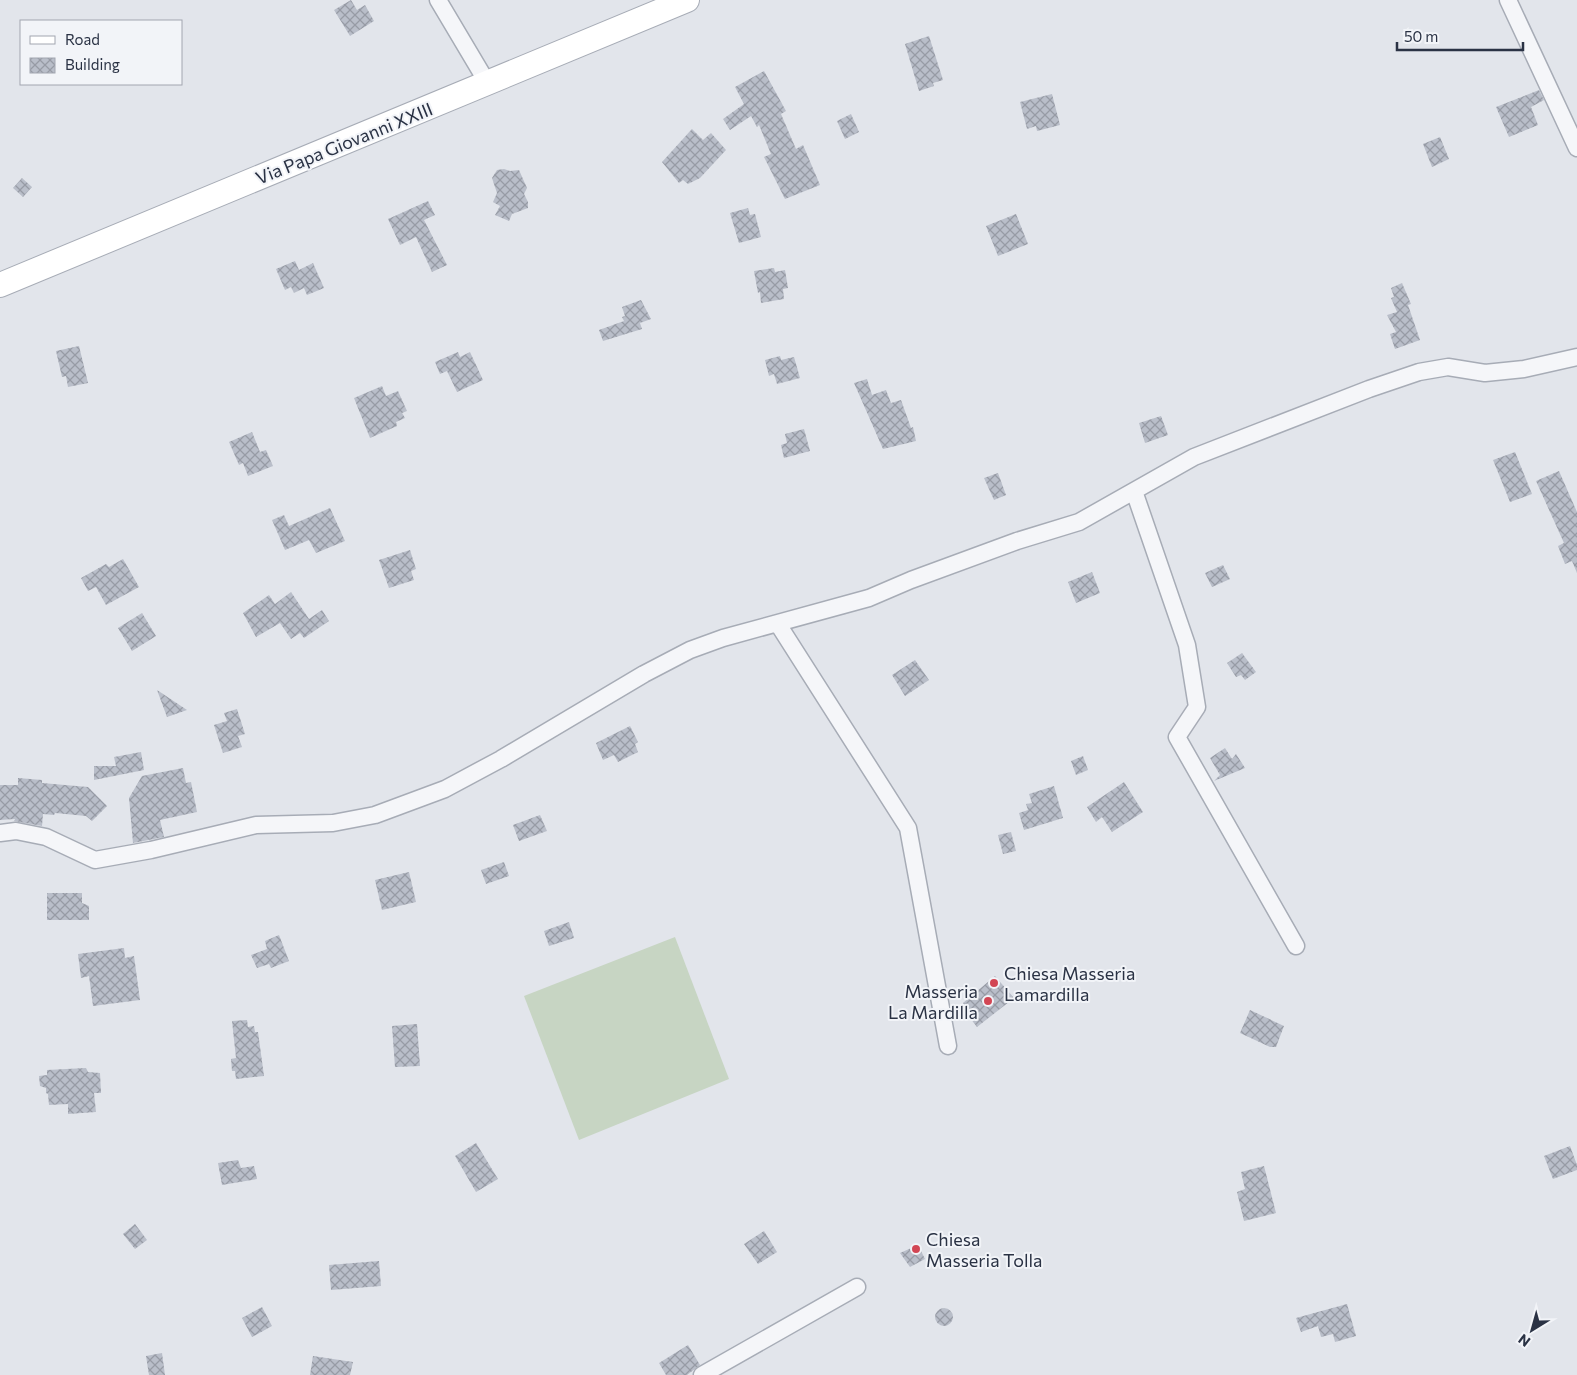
<svg xmlns="http://www.w3.org/2000/svg" width="1577" height="1375" viewBox="0 0 1577 1375" font-family="Commissioner,sans-serif">
  <style>
    .grass { fill: #c7d5c3 }
    .building { fill: url(#building-cross-hatch) }
    .lines { fill: none; stroke-linecap: round; stroke-linejoin: round }
    .street-casing { stroke: #a7acb6; stroke-width: 19 }
    .secondary-casing { stroke: #a7acb6; stroke-width: 26 }
    .street { stroke: #f5f6f9; stroke-width: 16 }
    .secondary { stroke: #fff; stroke-width: 24 }
    .poi-dot { fill: #d24654; stroke: #f2f4f8; stroke-width: 2 }
    .labels { text-anchor: middle; dominant-baseline: central; stroke-width: 4; stroke-linejoin: round; paint-order: stroke }
    .street-label { font-size: 18px; fill: #2a3244; stroke: #f2f4f8 }
    .poi-label { font-size: 18px; fill: #2a3244; stroke: #f2f4f8; text-anchor: start }
  </style>
  <defs>
    <pattern id="building-cross-hatch" width="8" height="8" patternUnits="userSpaceOnUse" patternTransform="scale(1.25)"><rect width="8" height="8" fill="#b9bec9"/><path d="M0 0l8 8M0 8l8-8" fill="none" stroke="#979ba5"/></pattern>
  </defs>
  <rect width="100%" height="100%" fill="#e2e5eb"/>
  <path class="grass" d="M 675,937 L 729,1079 L 579,1140 L 524,996 Z"/>
  <path class="building" d="M 351,0 L 357,10 L 365,5 L 374,21 L 350,36 L 334,10 Z
    M 929,36 L 943,80 L 933,83 L 934,86 L 919,91 L 905,44 Z
    M 764,71 L 786,111 L 781,114 L 796,149 L 803,145 L 820,185 L 785,199 L 764,157 L 771,154 L 759,125 L 757,127 L 751,116 L 730,130 L 723,119 L 744,104 L 735,87 Z
    M 1539,90 L 1544,100 L 1531,107 L 1538,125 L 1509,137 L 1496,107 Z
    M 1052,94 L 1060,125 L 1037,131 L 1036,126 L 1027,129 L 1020,102 Z
    M 851,114 L 859,132 L 845,139 L 837,121 Z
    M 692,129 L 703,140 L 711,133 L 726,150 L 700,178 L 688,184 L 683,180 L 679,183 L 662,162 Z
    M 1440,137 L 1449,159 L 1432,167 L 1423,144 Z
    M 504,169 L 510,171 L 519,170 L 527,188 L 524,194 L 528,202 L 528,208 L 512,214 L 509,221 L 495,215 L 500,206 L 493,202 L 497,193 L 492,178 L 497,170 Z
    M 22,178 L 32,187 L 23,197 L 13,188 Z
    M 428,201 L 435,215 L 424,220 L 447,265 L 432,272 L 416,237 L 400,245 L 388,219 Z
    M 748,208 L 750,215 L 755,214 L 761,237 L 739,243 L 730,213 Z
    M 1016,214 L 1028,244 L 998,256 L 986,226 Z
    M 295,261 L 299,270 L 313,263 L 324,288 L 307,295 L 304,288 L 294,293 L 291,287 L 285,290 L 276,269 Z
    M 774,268 L 775,272 L 785,270 L 788,288 L 783,289 L 784,299 L 761,303 L 760,292 L 758,293 L 754,271 Z
    M 1402,283 L 1411,304 L 1408,305 L 1420,340 L 1395,349 L 1390,334 L 1396,332 L 1387,315 L 1397,312 L 1391,298 L 1394,297 L 1391,288 Z
    M 641,300 L 651,319 L 640,323 L 642,329 L 603,341 L 599,330 L 624,321 L 622,317 L 625,316 L 622,307 Z
    M 79,346 L 88,383 L 68,387 L 66,376 L 62,377 L 56,351 Z
    M 458,352 L 460,357 L 470,352 L 483,380 L 457,392 L 447,371 L 440,374 L 435,362 Z
    M 780,356 L 781,360 L 794,357 L 800,378 L 777,384 L 774,374 L 769,376 L 765,360 Z
    M 867,379 L 872,395 L 886,390 L 891,403 L 901,400 L 911,428 L 913,427 L 916,441 L 883,449 L 854,383 Z
    M 382,386 L 386,396 L 398,391 L 407,411 L 402,413 L 405,418 L 396,422 L 397,426 L 370,438 L 354,398 Z
    M 1161,416 L 1168,435 L 1145,443 L 1139,423 Z
    M 804,429 L 810,451 L 784,458 L 781,445 L 787,443 L 785,434 Z
    M 252,432 L 260,452 L 266,450 L 273,466 L 248,476 L 243,463 L 239,465 L 229,442 Z
    M 1515,452 L 1532,494 L 1510,502 L 1493,460 Z
    M 1559,471 L 1577,512 L 1577,573 L 1572,561 L 1565,564 L 1558,546 L 1564,543 L 1536,481 Z
    M 998,473 L 1006,495 L 994,500 L 984,478 Z
    M 330,508 L 345,541 L 316,553 L 309,540 L 285,550 L 272,520 L 284,515 L 289,526 Z
    M 410,550 L 416,569 L 411,571 L 414,580 L 389,588 L 379,560 Z
    M 123,559 L 139,587 L 106,605 L 96,587 L 88,591 L 81,578 L 106,564 L 109,567 Z
    M 1223,565 L 1230,579 L 1212,587 L 1205,573 Z
    M 1092,572 L 1100,593 L 1076,603 L 1068,582 Z
    M 291,592 L 309,619 L 322,610 L 329,621 L 304,638 L 300,633 L 291,639 L 280,623 L 256,637 L 243,613 L 269,595 L 275,604 Z
    M 142,613 L 156,636 L 132,651 L 118,628 Z
    M 1242,653 L 1256,672 L 1245,680 L 1241,675 L 1236,677 L 1227,663 Z
    M 915,660 L 929,680 L 905,696 L 892,675 Z
    M 157,690 L 187,710 L 167,717 Z
    M 237,709 L 245,734 L 238,736 L 242,747 L 223,753 L 214,725 L 227,721 L 224,713 Z
    M 630,726 L 638,742 L 635,744 L 638,752 L 618,762 L 614,755 L 603,760 L 596,743 Z
    M 1225,748 L 1232,759 L 1236,754 L 1245,768 L 1214,781 L 1220,775 L 1210,758 Z
    M 141,752 L 144,770 L 94,780 L 94,766 L 116,766 L 114,757 Z
    M 1083,756 L 1088,770 L 1076,775 L 1071,761 Z
    M 183,768 L 186,783 L 191,782 L 197,812 L 160,820 L 164,837 L 133,843 L 129,798 L 142,776 Z
    M 18,778 L 42,780 L 42,783 L 88,787 L 107,806 L 92,821 L 86,816 L 55,813 L 54,815 L 43,814 L 42,826 L 14,821 L 15,819 L 0,820 L 0,785 L 18,785 Z
    M 1124,782 L 1143,812 L 1112,832 L 1102,817 L 1096,822 L 1087,807 Z
    M 1054,786 L 1063,818 L 1024,830 L 1019,813 L 1028,810 L 1026,804 L 1032,803 L 1029,794 Z
    M 540,815 L 547,831 L 519,841 L 513,825 Z
    M 1011,832 L 1016,851 L 1003,854 L 998,835 Z
    M 504,862 L 509,876 L 486,884 L 481,870 Z
    M 409,872 L 416,902 L 382,910 L 375,880 Z
    M 47,893 L 82,893 L 82,903 L 89,906 L 89,920 L 47,920 Z
    M 569,922 L 574,938 L 549,946 L 544,931 Z
    M 279,935 L 289,961 L 271,968 L 269,964 L 257,968 L 251,955 L 267,949 L 265,941 Z
    M 124,948 L 125,958 L 134,956 L 140,1000 L 93,1006 L 89,976 L 81,978 L 78,954 Z
    M 995,976 L 1014,998 L 977,1027 L 968,1015 L 971,1013 L 963,1003 Z
    M 1250,1010 L 1284,1026 L 1276,1047 L 1270,1047 L 1240,1033 Z
    M 247,1020 L 248,1027 L 254,1026 L 255,1032 L 258,1032 L 264,1076 L 236,1079 L 235,1071 L 232,1071 L 231,1059 L 236,1058 L 232,1021 Z
    M 417,1024 L 420,1066 L 395,1067 L 392,1026 Z
    M 86,1068 L 88,1072 L 100,1073 L 101,1093 L 94,1093 L 96,1112 L 68,1114 L 68,1104 L 49,1105 L 48,1094 L 46,1093 L 46,1088 L 40,1086 L 39,1076 L 47,1075 L 47,1070 Z
    M 476,1143 L 498,1179 L 476,1192 L 455,1156 Z
    M 1570,1146 L 1577,1165 L 1577,1170 L 1553,1179 L 1544,1156 Z
    M 238,1160 L 241,1168 L 254,1166 L 257,1179 L 222,1185 L 218,1163 Z
    M 1264,1166 L 1276,1213 L 1244,1221 L 1237,1192 L 1245,1189 L 1241,1172 Z
    M 135,1224 L 147,1240 L 135,1249 L 123,1234 Z
    M 764,1231 L 777,1252 L 758,1264 L 744,1244 Z
    M 918,1245 L 925,1259 L 910,1267 L 900,1253 Z
    M 379,1261 L 381,1286 L 331,1290 L 329,1265 Z
    M 1347,1304 L 1356,1336 L 1335,1342 L 1333,1334 L 1321,1337 L 1318,1326 L 1301,1332 L 1296,1318 Z
    M 262,1307 L 272,1326 L 252,1337 L 242,1318 Z
    M935 1317a9 9 0 1 1 18 0a9 9 0 1 1-18 0Z
    M 688,1345 L 700,1365 L 687,1375 L 666,1375 L 659,1363 Z
    M 162,1353 L 165,1375 L 149,1375 L 146,1356 Z
    M 313,1356 L 353,1362 L 350,1375 L 310,1375 Z"/>
  <g class="lines">
    <g class="street-casing">
      <path id="street" d="M 438,0 L 488,84
        M 1508,0 L 1577,148
        M 1134,491 L 1187,645 L 1197,707 L 1177,737 L 1296,946
        M 778,624 L 908,828 L 948,1046
        M 0,833 L 16,831 L 46,837 L 95,860 L 151,850 L 256,825 L 333,823 L 375,815 L 445,789 L 501,759 L 644,674 L 690,650 L 723,638 L 869,598 L 911,580 L 1017,541 L 1079,522 L 1194,457 L 1369,389 L 1419,372 L 1448,367 L 1485,373 L 1524,369 L 1577,357
        M 702,1375 L 857,1287"/>
    </g>
    <g class="secondary-casing">
      <path id="secondary" d="M 0,285 L 687,0"/>
    </g>
    <use href="#street" class="street"/>
    <use href="#secondary" class="secondary"/>
  </g>
  <g class="poi-dot">
    <circle cx="994" cy="983" r="5"/>
    <circle cx="988" cy="1001" r="5"/>
    <circle cx="916" cy="1249" r="5"/>
  </g>
  <g class="labels">
    <g class="street-label">
      <text transform="translate(344 143) rotate(-22)">Via Papa Giovanni XXIII</text>
    </g>
    <g class="poi-label">
      <text x="1004" y="973">Chiesa Masseria<tspan x="1004" dy="21">Lamardilla</tspan></text>
      <text x="978" y="991" text-anchor="end">Masseria<tspan x="978" dy="21">La Mardilla</tspan></text>
      <text x="926" y="1239">Chiesa<tspan x="926" dy="21">Masseria Tolla</tspan></text>
    </g>
  </g>
  <rect x="20" y="20" width="162" height="65" fill="#f2f4f8" stroke="#a2a6b0"/>
  <rect x="30" y="36" width="25" height="8" fill="#ffffff" stroke="#a2a6b0"/>
  <text x="65" y="45" font-size="15" fill="#2a3244">Road</text>
  <rect x="30" y="58" width="25" height="15" fill="url(#building-cross-hatch)" stroke="#a2a6b0"/>
  <text x="65" y="70" font-size="15" fill="#2a3244">Building</text>
  <g transform="translate(1532 1330) rotate(217)" stroke="#f2f4f8" stroke-width="4" paint-order="stroke">
  <path d="M0-4L9 19L0 12L-9 19Z" fill="#2a3244"/>
  <text y="-8" font-size="14" font-weight="bold" text-anchor="middle" fill="#2a3244">N</text>
  </g>
  <path d="M1397 42v8h126v-8" fill="none" stroke="#2a3244" stroke-width="2.5"/>
  <text x="1404" y="42" font-size="15" fill="#2a3244" stroke="#f2f4f8" stroke-width="4" paint-order="stroke">50 m</text>
</svg>
